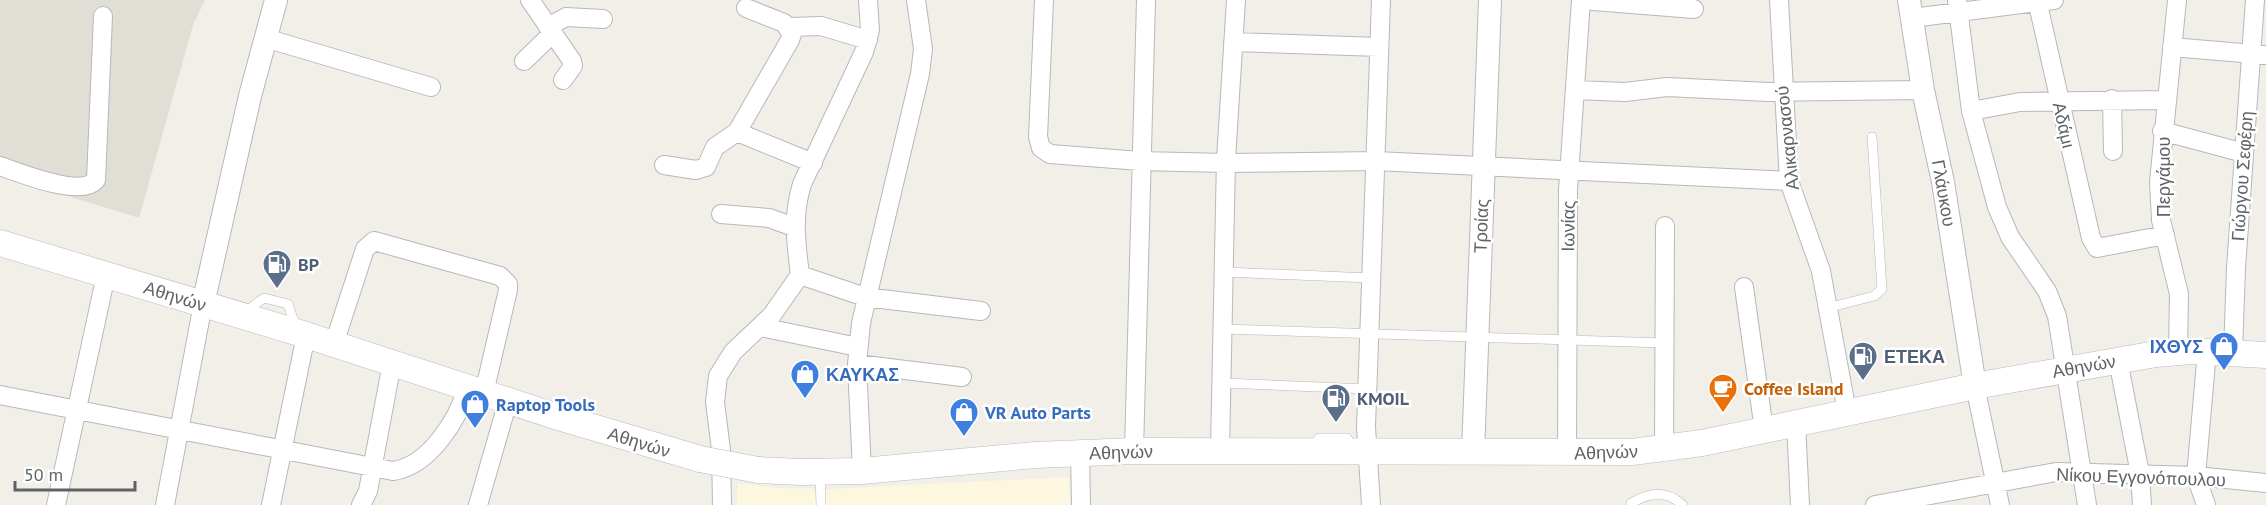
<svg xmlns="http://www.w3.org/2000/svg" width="2266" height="505" viewBox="0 0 2266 505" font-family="'PT Sans',sans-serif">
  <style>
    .commercial { fill: #fef7e0 }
    .education { fill: #e1ded6 }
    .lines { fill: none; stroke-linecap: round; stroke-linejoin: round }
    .service-casing { stroke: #b5b8bc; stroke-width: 10 }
    .minor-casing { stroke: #b5b8bc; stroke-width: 20 }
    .tertiary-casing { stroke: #b5b8bc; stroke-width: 24 }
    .secondary-casing { stroke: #b6babf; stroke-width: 27 }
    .service { stroke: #fff; stroke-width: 9 }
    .minor { stroke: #fff; stroke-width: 18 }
    .tertiary { stroke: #fff; stroke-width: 22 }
    .secondary { stroke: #fff; stroke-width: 26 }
    .secondary-bridge-casing { stroke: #b6babf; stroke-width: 27; stroke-linecap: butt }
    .secondary-bridge { stroke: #fff; stroke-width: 26 }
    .labels { text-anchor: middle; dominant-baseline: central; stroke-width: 5; stroke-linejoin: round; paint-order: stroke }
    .street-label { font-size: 18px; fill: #5f6368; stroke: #fff }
    .service-label { font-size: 18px; font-weight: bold; fill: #4e5e75; stroke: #fff; text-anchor: start }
    .shop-label { font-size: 18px; font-weight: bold; fill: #366cbe; stroke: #fff; text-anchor: start }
    .food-label { font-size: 18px; font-weight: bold; fill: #c56008; stroke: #fff; text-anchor: start }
  </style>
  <rect width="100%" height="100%" fill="#f1efe8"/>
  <path class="commercial" d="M 1069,477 L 1070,505 L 737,505 L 738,483 L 779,488 L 829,489 Z"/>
  <path class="education" d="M 0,0 L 205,0 L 193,25 L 139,218 L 0,175 Z"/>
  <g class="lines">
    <g class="service-casing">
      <path id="service" d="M 1224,272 L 1371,278
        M 1827,308 L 1874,296 L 1882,289 L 1872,137
        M 245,312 L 264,298 L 288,304 L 296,328
        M 1223,329 L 1663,343
        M 1222,383 L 1367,389
        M 1312,449 L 1319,438 L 1347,438 L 1353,447
        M 820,474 L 821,505
        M 1631,503 C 1651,492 1666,490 1683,505"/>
    </g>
    <g class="minor-casing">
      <path id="minor" d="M 530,0 L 572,61 L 573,66 L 563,80
        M 1044,0 L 1038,137 L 1041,148 L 1050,154 L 1140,161 L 1226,163 L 1376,161 L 1789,181
        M 1581,0 L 1694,9
        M 1779,0 L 1789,181 L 1821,271 L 1847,412
        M 1957,0 L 1971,111 L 1997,207 L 2010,237 L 2047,291 L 2057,316 L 2087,505
        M 2037,0 L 2091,238 L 2097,248 L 2165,235
        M 2177,0 L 2159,182 L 2161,220 L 2179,294 L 2178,352
        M 1912,18 L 2054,0
        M 548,27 L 566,17 L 603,19
        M 790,27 L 821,26 L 868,40
        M 265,38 L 431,87
        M 1233,42 L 1379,47
        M 2172,47 L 2266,55
        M 524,61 L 553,33
        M 1575,90 L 1625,92 L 1667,87 L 1768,92 L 1923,90
        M 2112,99 L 2113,151
        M 1971,111 L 2020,102 L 2166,100
        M 2162,131 L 2244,153
        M 737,132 L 813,163
        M 664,165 L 696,170 L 706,167 L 715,147 L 737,132 L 790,40 L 792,34 L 784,23 L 746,8
        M 0,166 C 20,173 81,198 96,180 L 103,16
        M 721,214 L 769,218 L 794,227
        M 800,275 L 865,297 L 981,311
        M 1744,287 L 1764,430
        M 761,327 L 858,347
        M 334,344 L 365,249 L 374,241 L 500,276 L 508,284 L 508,290 L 484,393
        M 2233,352 L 2236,268 L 2255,0
        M 2118,360 L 2140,474 L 2142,505
        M 857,364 L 962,377
        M 1975,386 L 2000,505
        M 0,395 L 393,471 C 429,466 458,420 467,388
        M 1796,423 L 1800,505
        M 1664,449 L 1665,226
        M 1220,450 L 1226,159 L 1236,0
        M 1134,451 L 1146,0
        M 1080,453 L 1081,505
        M 1567,453 L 1568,190 L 1581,0
        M 862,471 L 857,364 L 861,323 L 920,74 L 923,49 L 916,0
        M 56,505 L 106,275
        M 165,505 L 203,304
        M 271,505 L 306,335
        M 361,505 L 368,491 L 392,363
        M 478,505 L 508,401
        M 722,505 L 721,450 L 715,402 L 718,376 L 733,352 L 772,315 L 800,275 C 796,242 792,216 802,184 L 864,52 L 870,30 L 868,0
        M 1371,505 L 1366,427 L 1381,0
        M 1875,505 L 2056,472 L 2196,476 L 2266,483
        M 2206,505 L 2196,476 L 2207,351"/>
    </g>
    <g class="tertiary-casing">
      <path id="tertiary" d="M 1909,0 L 1923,90 L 1943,182 L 1975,386
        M 203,304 L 250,96 L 276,0
        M 1473,453 L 1490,0"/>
    </g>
    <g class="secondary-casing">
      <path id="secondary" d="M 0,243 L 306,335 L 552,415 L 700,459
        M 758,470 L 800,472 L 862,471 L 1035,455 L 1134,451 L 1632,452 L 1702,443 L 1975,386 L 2156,354 L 2191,351 L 2266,355"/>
    </g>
    <use href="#service" class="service"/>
    <use href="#minor" class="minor"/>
    <use href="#tertiary" class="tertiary"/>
    <use href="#secondary" class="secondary"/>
    <g class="secondary-bridge-casing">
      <path id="secondary-bridge" d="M 700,459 L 758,470"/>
    </g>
    <use href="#secondary-bridge" class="secondary-bridge"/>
  </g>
  <defs>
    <g id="fuel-pin" transform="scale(1.5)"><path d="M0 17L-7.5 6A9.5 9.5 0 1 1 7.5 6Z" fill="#5c6f8a" stroke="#fff"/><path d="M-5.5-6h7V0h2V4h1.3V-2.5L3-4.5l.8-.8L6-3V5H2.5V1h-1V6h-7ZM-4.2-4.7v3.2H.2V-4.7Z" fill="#fff"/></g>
    <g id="shop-pin" transform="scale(1.5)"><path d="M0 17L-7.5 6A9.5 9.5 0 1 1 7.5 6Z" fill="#3f7fe0" stroke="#fff"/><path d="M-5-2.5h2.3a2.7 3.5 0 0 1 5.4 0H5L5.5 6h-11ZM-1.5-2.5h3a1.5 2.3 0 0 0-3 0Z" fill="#fff"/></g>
    <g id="cafe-pin" transform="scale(1.5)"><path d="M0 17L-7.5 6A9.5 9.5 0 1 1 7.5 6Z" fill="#e8710a" stroke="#fff"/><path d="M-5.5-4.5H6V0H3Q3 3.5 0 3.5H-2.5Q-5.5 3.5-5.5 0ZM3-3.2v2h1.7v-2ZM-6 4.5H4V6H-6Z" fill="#fff"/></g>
  </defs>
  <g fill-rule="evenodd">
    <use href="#fuel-pin" x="277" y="264"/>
    <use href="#shop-pin" x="2224" y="346"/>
    <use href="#fuel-pin" x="1863" y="356"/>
    <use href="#shop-pin" x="805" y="374"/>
    <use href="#cafe-pin" x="1723" y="388"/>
    <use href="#fuel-pin" x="1336" y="398"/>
    <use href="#shop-pin" x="475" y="404"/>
    <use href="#shop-pin" x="964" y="412"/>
  </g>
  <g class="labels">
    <g class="street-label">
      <text transform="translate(2064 125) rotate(77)">Αδάμι</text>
      <text transform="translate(1787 138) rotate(-96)">Αλικαρνασού</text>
      <text transform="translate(2242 176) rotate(-86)">Γιώργου Σεφέρη</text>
      <text transform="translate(2163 177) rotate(-90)">Περγάμου</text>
      <text transform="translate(1944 193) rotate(80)">Γλάυκου</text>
      <text transform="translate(1481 226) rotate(-88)">Τροίας</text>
      <text transform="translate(1568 226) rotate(-89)">Ιωνίας</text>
      <text transform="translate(175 296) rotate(17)">Αθηνών</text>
      <text transform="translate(2084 366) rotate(-10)">Αθηνών</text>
      <text transform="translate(639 442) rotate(17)">Αθηνών</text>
      <text transform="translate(1121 452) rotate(-2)">Αθηνών</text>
      <text transform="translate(1606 452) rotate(-2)">Αθηνών</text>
      <text transform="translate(2141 477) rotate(2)">Νίκου Εγγονόπουλου</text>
    </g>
    <g class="service-label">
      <text x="298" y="264">BP</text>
      <text x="1884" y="356">ΕΤΕΚΑ</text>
      <text x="1357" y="398">KMOIL</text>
    </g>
    <g class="shop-label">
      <text x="2203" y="346" text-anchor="end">ΙΧΘΥΣ</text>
      <text x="826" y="374">ΚΑΥΚΑΣ</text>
      <text x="496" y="404">Raptop Tools</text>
      <text x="985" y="412">VR Auto Parts</text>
    </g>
    <g class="food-label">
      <text x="1744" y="388">Coffee Island</text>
    </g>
  </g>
  <path d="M15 481v9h120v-9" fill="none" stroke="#5f6368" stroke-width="3"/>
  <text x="24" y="481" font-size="18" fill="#5f6368" stroke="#ffffff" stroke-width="4.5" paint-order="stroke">50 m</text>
</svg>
